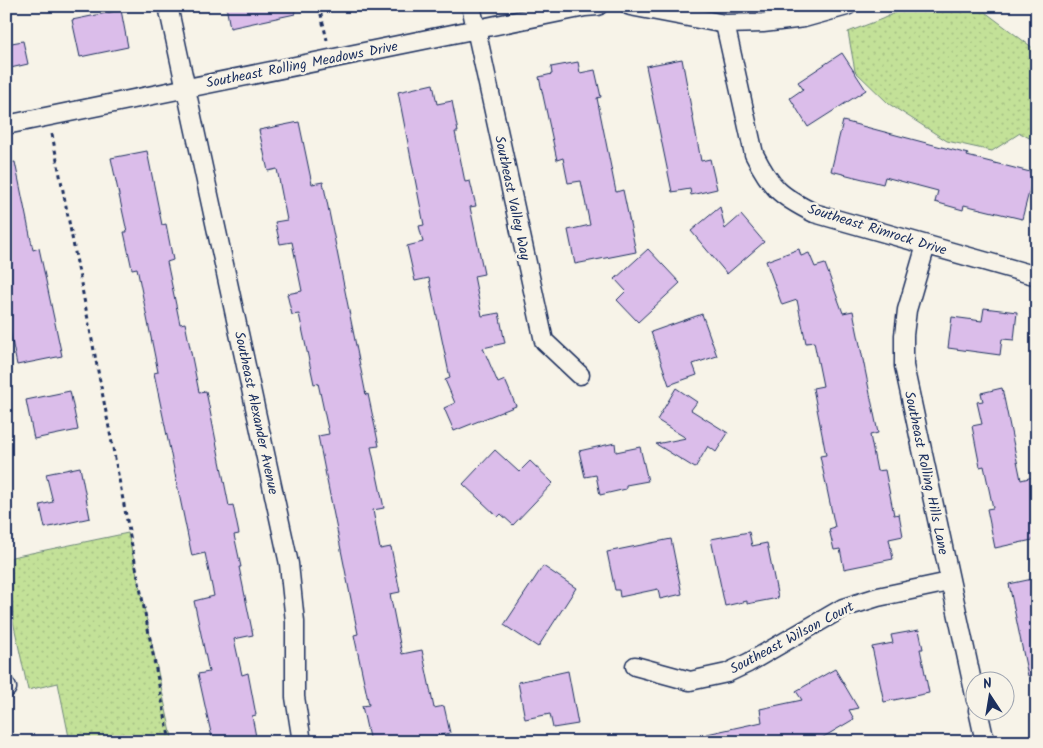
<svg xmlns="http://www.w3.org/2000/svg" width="1043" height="748" viewBox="0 0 1043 748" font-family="Kalam,sans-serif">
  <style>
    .grass { fill: url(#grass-dots); stroke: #6f887b }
    .building { fill: #dbbdea; stroke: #1b2f5e }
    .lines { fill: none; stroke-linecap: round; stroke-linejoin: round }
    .minor-casing { stroke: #1b2f5e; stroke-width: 21 }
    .path { stroke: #1b2f5e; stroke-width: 3; stroke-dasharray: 4 4; stroke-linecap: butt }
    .minor { stroke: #f7f3e8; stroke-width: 18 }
    .labels { text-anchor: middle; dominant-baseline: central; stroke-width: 5; stroke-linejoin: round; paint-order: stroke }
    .street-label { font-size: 14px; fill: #1b2f5e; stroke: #f7f3e8 }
  </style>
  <defs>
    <pattern id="grass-dots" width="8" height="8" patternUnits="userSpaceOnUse" patternTransform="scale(1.25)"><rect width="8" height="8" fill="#c3e198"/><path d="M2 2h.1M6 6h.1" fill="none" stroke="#a7c185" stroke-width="1.8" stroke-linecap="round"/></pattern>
  </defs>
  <rect width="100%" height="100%" fill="#f7f3e8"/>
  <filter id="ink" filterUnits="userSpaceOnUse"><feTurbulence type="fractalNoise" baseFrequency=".02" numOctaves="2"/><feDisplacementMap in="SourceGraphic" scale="10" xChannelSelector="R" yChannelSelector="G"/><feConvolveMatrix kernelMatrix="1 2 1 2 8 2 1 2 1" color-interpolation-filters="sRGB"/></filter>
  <g filter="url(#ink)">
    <path class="grass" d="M 909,6 L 977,6 L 1037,51 L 1037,142 L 1020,133 L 992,151 L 947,141 L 889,104 L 855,71 L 848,32 L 882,19 Z
      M 128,533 L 173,742 L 70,742 L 58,683 L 28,690 L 13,621 L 12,595 L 12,557 Z"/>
    <path class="building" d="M 226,6 L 294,6 L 295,14 L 230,28 Z
      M 121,10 L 128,47 L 80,57 L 72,20 Z
      M 23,41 L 28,64 L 6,69 L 6,44 Z
      M 842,53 L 866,90 L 808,127 L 790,98 L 803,89 L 798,82 Z
      M 682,59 L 701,161 L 710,159 L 717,189 L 691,195 L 690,189 L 672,192 L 646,66 Z
      M 578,62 L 580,73 L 595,70 L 601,97 L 597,98 L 616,192 L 623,190 L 636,252 L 575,264 L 568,230 L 590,225 L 581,181 L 568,183 L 563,158 L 557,160 L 539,77 L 552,74 L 551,67 Z
      M 433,84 L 437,104 L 452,101 L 458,132 L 455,132 L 465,182 L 470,181 L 476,206 L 470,207 L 484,274 L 474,276 L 482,316 L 499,313 L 505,343 L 483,348 L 498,383 L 505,380 L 516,406 L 454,431 L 444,408 L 455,403 L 445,380 L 450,378 L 429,278 L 415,281 L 407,246 L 423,242 L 419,226 L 424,225 L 398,92 Z
      M 843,121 L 968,154 L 967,156 L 1034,173 L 1022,219 L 964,205 L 963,210 L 935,202 L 938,191 L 885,177 L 883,184 L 831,171 Z
      M 299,122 L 312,184 L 323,182 L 366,395 L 368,394 L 379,446 L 371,447 L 384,508 L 373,510 L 380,549 L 391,547 L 400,592 L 390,594 L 402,654 L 422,650 L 434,708 L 444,706 L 450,733 L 408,742 L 370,742 L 362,706 L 369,705 L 354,635 L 358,634 L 318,436 L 329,434 L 318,383 L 314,384 L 299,314 L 292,315 L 287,294 L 302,291 L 292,242 L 280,244 L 275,222 L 287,220 L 277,169 L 268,171 L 259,130 Z
      M 147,151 L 162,225 L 166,224 L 173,260 L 167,262 L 180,324 L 185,323 L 199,392 L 206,391 L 229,506 L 233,505 L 239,534 L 234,535 L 241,567 L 239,567 L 253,635 L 234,639 L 242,675 L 248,673 L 256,715 L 252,716 L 257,742 L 213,742 L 198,674 L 209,672 L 194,601 L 214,596 L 205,553 L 192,556 L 154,373 L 158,372 L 137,268 L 132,269 L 124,232 L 127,232 L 111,158 Z
      M 15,162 L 33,250 L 39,248 L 62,356 L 17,365 L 6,311 L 6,163 Z
      M 720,207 L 725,229 L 741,215 L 764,242 L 727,274 L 691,231 Z
      M 648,249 L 680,283 L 638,322 L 617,300 L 626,291 L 615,279 Z
      M 799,249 L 801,256 L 809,253 L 815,267 L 825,264 L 843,313 L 853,311 L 878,433 L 870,435 L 877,471 L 885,470 L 894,515 L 899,514 L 903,536 L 889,539 L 893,559 L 844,569 L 840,549 L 834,550 L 829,529 L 835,527 L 820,456 L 826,455 L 813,388 L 823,386 L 814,342 L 806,343 L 797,300 L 782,305 L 766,261 Z
      M 984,308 L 1017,312 L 1014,340 L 1002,339 L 1000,355 L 948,348 L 952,317 L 982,321 Z
      M 702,314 L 717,356 L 693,364 L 697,375 L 669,385 L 651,332 Z
      M 676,388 L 697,402 L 691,410 L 728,433 L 716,452 L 708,446 L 695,468 L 656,444 L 686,438 L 657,420 Z
      M 1002,388 L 1021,480 L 1037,476 L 1037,539 L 995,548 L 987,509 L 993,508 L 984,466 L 980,467 L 972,426 L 982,424 L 977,402 L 983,401 L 981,393 Z
      M 70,391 L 78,430 L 34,439 L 26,400 Z
      M 615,443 L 616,452 L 640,447 L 648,481 L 626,485 L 626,489 L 600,495 L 596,475 L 585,477 L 579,451 Z
      M 495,450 L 519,472 L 530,461 L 553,483 L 513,525 L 501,514 L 498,517 L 463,484 Z
      M 80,467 L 90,518 L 45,528 L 40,505 L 53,502 L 46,474 Z
      M 749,532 L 752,546 L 767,543 L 778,598 L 747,604 L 747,601 L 725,606 L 711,539 Z
      M 671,539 L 682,594 L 660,599 L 658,589 L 620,597 L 619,590 L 615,590 L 607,552 Z
      M 543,566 L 576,588 L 538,647 L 504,625 Z
      M 1037,578 L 1037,675 L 1028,676 L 1009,584 Z
      M 919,630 L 923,649 L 920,649 L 929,693 L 884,702 L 872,647 L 893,643 L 891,635 Z
      M 835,669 L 858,708 L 849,710 L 854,719 L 815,742 L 708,742 L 707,734 L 762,722 L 760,709 L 802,700 L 796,691 Z
      M 568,671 L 578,724 L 553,728 L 550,714 L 525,719 L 518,682 Z"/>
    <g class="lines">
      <g class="minor-casing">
        <path id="minor" d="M 168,6 L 289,564 L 295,622 L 295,697 L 302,742
          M 471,6 L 544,341 L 580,375
          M 630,6 L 725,24 L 763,23 L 804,18 L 847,6
          M 725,24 L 754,154 C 771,188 780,196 814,213 L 1037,276
          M 6,125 L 585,7 L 598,6
          M 926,245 L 907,310 L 904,335 L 904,366 L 976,700
          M 635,666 L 690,681 L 727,673 L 748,663 L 843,608 L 878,597 L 949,582
          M 6,686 L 7,688
          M 978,710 L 985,742"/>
      </g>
      <path class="path" d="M 319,6 L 327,40
        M 52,134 L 170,742"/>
      <use href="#minor" class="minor"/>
    </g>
  </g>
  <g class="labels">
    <g class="street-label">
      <text transform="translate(302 65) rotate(-11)">Southeast Rolling Meadows Drive</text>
      <text transform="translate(512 198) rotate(78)">Southeast Valley Way</text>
      <text transform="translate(877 230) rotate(17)">Southeast Rimrock Drive</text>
      <text transform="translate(256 413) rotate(78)">Southeast Alexander Avenue</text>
      <text transform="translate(926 473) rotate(78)">Southeast Rolling Hills Lane</text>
      <text transform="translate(792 638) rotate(-28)">Southeast Wilson Court</text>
    </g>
  </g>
  <rect width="1043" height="748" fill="none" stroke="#f7f3e8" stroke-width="25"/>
  <rect x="12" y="12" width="1018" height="723" fill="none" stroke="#1b2f5e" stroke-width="2" filter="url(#ink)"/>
  <g transform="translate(990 696) rotate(348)"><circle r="24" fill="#f7f3e8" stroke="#9fa5b1"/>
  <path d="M0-4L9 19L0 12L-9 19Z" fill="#1b2f5e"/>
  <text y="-8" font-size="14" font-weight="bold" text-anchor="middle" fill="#1b2f5e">N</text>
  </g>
</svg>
